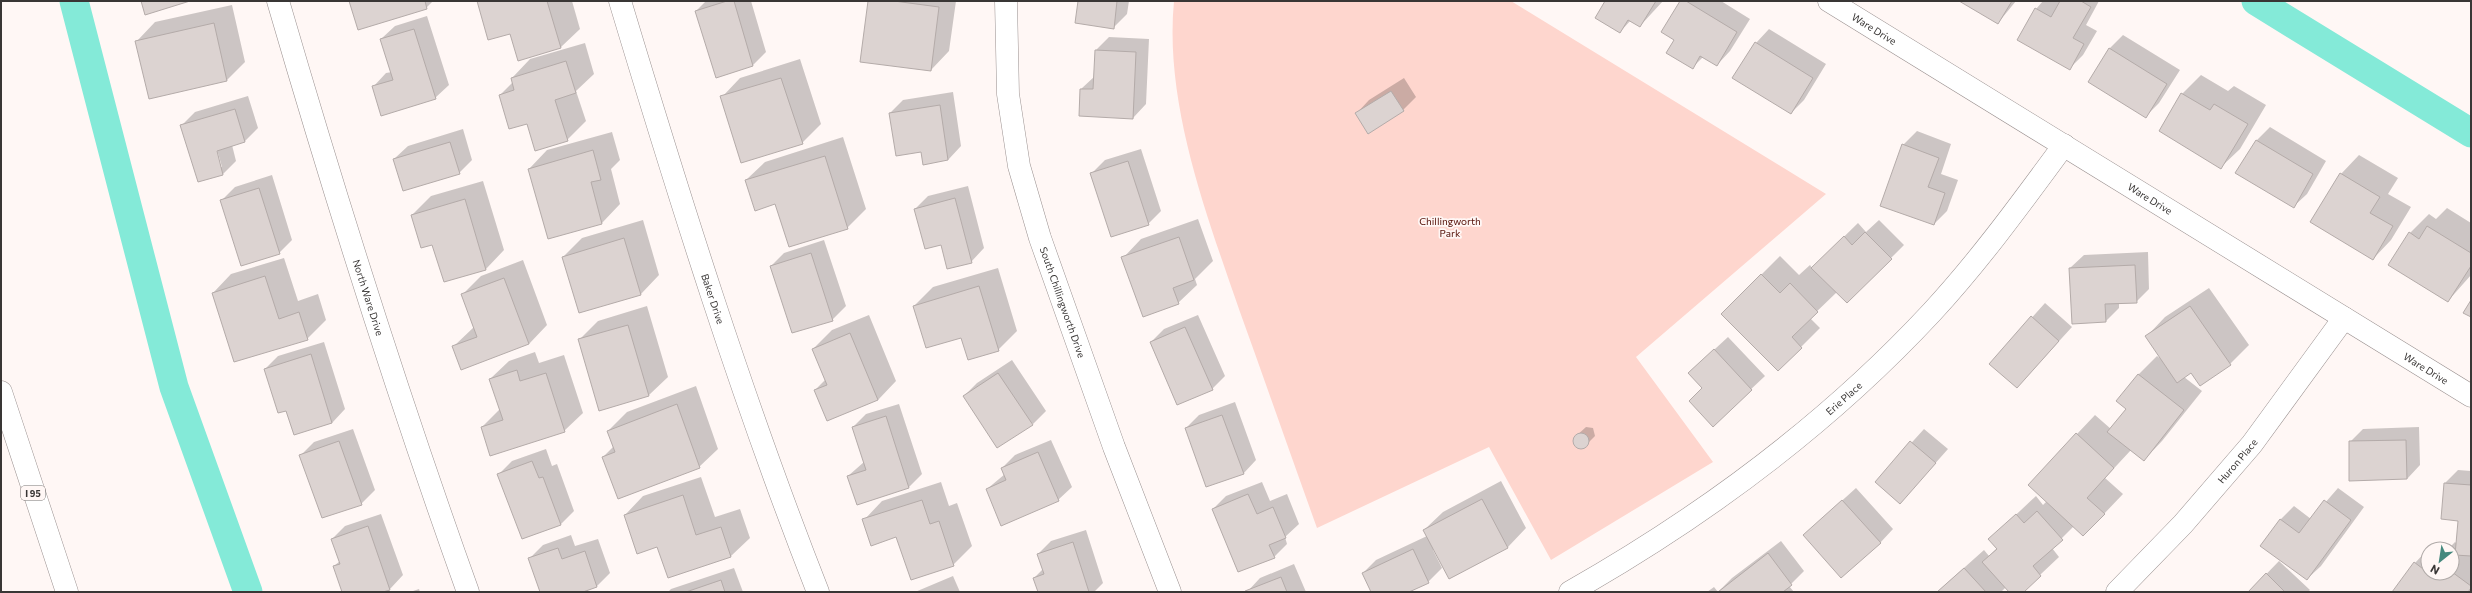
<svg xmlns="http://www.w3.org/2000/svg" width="2472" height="593" viewBox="0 0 2472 593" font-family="Commissioner,sans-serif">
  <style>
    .green { fill: #fed6ce }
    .shadow { fill: #0003; fill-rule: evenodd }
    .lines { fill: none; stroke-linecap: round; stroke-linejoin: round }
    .canal { stroke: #84ead8; stroke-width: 29 }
    .building { fill: #dcd3d1; stroke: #b4aba9 }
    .street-casing { stroke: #9a9190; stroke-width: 23 }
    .highway-casing { stroke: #9a9190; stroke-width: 23 }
    .street { stroke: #fff; stroke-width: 22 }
    .highway { stroke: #fff; stroke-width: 22 }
    .labels { text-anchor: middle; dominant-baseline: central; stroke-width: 3.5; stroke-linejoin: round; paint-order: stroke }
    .shield { fill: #fff7f5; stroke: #74706f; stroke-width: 1 }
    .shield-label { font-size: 9px; font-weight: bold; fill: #393635 }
    .street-label { font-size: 10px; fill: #393635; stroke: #fff7f5 }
    .park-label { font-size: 10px; fill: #510b02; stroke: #fff7f5 }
  </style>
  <rect width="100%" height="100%" fill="#fff7f5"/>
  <path class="green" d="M 1174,1 L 1511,1 L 1826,194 L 1636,357 L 1713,462 L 1551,560 L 1489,447 L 1317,528 C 1291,456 1266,384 1240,312 C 1207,216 1164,104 1174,1 Z"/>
  <path class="shadow" d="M 350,1 L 433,1 L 426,8 Z
    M 478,1 L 572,1 L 580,29 L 561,47 L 519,60 L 511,32 Z
    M 706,1 L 751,1 L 766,52 L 753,65 L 696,11 Z
    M 869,1 L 956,1 L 949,51 L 931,70 Z
    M 1079,1 L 1129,1 L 1127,14 L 1114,27 Z
    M 1606,1 L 1663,1 L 1640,26 L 1631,20 L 1620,32 Z
    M 1681,1 L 1721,1 L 1750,19 L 1730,51 L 1717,65 L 1704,56 L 1692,68 L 1675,39 Z
    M 1961,1 L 2016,1 L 1998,23 Z
    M 2043,1 L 2099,1 L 2086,25 L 2097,31 L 2083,55 L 2070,68 L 2036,9 Z
    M 232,5 L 245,62 L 227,80 L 137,41 L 155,22 Z
    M 427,16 L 449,85 L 435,98 L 373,87 L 386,73 L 392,72 L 381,39 L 395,26 Z
    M 1769,29 L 1826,64 L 1804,100 L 1791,113 L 1756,43 Z
    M 2123,35 L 2180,70 L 2159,103 L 2146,116 L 2089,82 L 2110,48 Z
    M 1109,37 L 1149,39 L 1146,104 L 1133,118 L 1081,89 L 1095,76 L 1096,50 Z
    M 585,43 L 594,74 L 576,91 L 586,121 L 567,140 L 527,122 L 500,95 L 513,82 L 512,78 L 530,59 Z
    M 800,59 L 821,124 L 802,143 L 722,97 L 740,78 Z
    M 2201,75 L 2228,91 L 2234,86 L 2266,105 L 2240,149 L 2221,167 L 2182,94 Z
    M 1404,78 L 1416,97 L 1403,110 L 1356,114 L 1369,100 Z
    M 953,92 L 961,146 L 948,160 L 890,113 L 903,100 Z
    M 248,96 L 258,128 L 244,142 L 232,145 L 236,161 L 223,174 L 199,181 L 181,126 L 195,112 ZM 216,146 L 222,167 L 220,167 L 214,147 Z
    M 2270,127 L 2326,161 L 2307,194 L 2293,207 L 2256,141 Z
    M 463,129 L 472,160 L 459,173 L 394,159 L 408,146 Z
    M 1917,131 L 1951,144 L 1941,174 L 1958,180 L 1947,211 L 1934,224 L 1903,145 Z
    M 612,132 L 620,160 L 611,169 L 620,204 L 602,223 L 548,238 L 529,169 L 547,150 Z
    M 843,137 L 866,209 L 847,228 L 776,203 L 746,180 L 765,162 Z
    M 1141,149 L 1161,211 L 1148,224 L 1092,173 L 1105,160 Z
    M 2359,155 L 2398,178 L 2388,194 L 2411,207 L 2391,240 L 2373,259 L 2341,174 Z
    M 272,175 L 292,240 L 279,253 L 222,200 L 235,187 Z
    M 483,181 L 504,250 L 486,269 L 433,244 L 412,215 L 431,196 Z
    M 968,186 L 984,248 L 971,262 L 942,244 L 915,209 L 928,196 Z
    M 2447,208 L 2471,223 L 2471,275 L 2448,301 L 2410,233 L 2429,214 L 2436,219 Z
    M 1198,219 L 1213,261 L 1195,279 L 1197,285 L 1178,303 L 1123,258 L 1141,239 Z
    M 643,220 L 659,275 L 641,294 L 563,257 L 582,238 Z
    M 1879,220 L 1904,245 L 1847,302 L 1837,292 L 1810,318 L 1820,328 L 1778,370 L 1722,314 L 1780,256 L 1799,275 L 1810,265 L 1812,268 L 1858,223 L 1866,232 Z
    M 824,240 L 846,306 L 832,320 L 771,266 L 784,253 Z
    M 2148,252 L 2149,289 L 2136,302 L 2119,303 L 2119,308 L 2106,321 L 2070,268 L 2084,255 Z
    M 284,258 L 298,301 L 318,294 L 326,320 L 307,339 L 213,293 L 231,274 Z
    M 523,260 L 547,325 L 529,344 L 454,346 L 474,327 L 462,295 L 481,276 Z
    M 998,268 L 1017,331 L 998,350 L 961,336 L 914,306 L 933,287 Z
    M 2209,288 L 2249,345 L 2230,364 L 2191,371 L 2184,377 L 2202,391 L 2162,441 L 2144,460 L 2131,450 L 2105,478 L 2123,494 L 2102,516 L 2074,526 L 2052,548 L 2059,557 L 2022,592 L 2010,592 L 2006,587 L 2001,592 L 1937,592 L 1984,550 L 1989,556 L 1997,548 L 1990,539 L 2036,496 L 2043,505 L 2047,501 L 2077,434 L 2095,415 L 2111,429 L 2127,409 L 2138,375 L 2157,356 L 2162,360 L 2147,336 L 2165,317 Z
    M 2045,303 L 2072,327 L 2017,387 L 1991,363 Z
    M 647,306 L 668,377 L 649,395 L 600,409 L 579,340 L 598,321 Z
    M 869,315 L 896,381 L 878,400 L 815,390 L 826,379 L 813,349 L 832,330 Z
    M 1198,315 L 1225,376 L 1212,389 L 1151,342 L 1164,329 Z
    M 1728,337 L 1765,376 L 1713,425 L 1703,388 L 1703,360 Z
    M 324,342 L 345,409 L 332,423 L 294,434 L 286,410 L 265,369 L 278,356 Z
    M 535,352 L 539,363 L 564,355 L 583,413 L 564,431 L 482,427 L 500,409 L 490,379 L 509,361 Z
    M 1012,360 L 1046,411 L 1033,424 L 964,396 L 977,383 Z
    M 696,386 L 718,449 L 699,467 L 603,457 L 614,446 L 608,431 L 627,412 Z
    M 1235,402 L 1256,460 L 1243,474 L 1186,428 L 1199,415 Z
    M 899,404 L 922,474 L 909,487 L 857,503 L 848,476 L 864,462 L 853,427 L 866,414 Z
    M 1586,427 L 1593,428 L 1595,436 L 1583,448 L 1575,444 L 1575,437 Z
    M 2419,427 L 2420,465 L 2407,479 L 2350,442 L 2363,429 Z
    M 353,429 L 375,490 L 361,504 L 300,456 L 314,442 Z
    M 1924,429 L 1948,449 L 1900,503 L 1876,482 Z
    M 1051,440 L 1072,487 L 1058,500 L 987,489 L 1005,474 L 1002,468 L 1015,455 Z
    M 546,449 L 552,466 L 557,464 L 574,511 L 561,524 L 499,474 L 512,461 Z
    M 2458,470 L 2471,471 L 2471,591 L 2393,592 L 2415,563 L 2428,549 L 2428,573 L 2452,573 L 2452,549 L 2448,549 L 2455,542 L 2457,544 L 2459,520 L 2445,483 Z
    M 701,477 L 715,517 L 740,509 L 750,538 L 731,556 L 669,577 L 658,546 L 625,515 L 643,496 Z
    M 1501,481 L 1526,528 L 1508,547 L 1450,578 L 1434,549 L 1433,550 L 1442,568 L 1428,582 L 1407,592 L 1372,592 L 1363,573 L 1376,560 L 1427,536 L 1424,530 L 1443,512 Z
    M 941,482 L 949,506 L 957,503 L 972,546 L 953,565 L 864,520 L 882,501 Z
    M 1262,482 L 1270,501 L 1287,494 L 1299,524 L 1285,537 L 1287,544 L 1274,557 L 1213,509 L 1226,496 Z
    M 1856,488 L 1893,529 L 1880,543 L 1804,535 Z
    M 2338,488 L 2364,507 L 2321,566 L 2307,579 L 2262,546 L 2281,519 L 2294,506 L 2311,519 Z
    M 381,514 L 403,575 L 390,589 L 380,592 L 343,592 L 334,566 L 340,561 L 332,539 L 345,526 Z
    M 1086,530 L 1103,583 L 1094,592 L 1039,592 L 1034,578 L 1043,569 L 1038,554 L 1051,541 Z
    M 571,535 L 575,546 L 598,539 L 610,573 L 597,586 L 585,590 L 585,592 L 541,592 L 530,558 L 543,545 Z
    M 1781,541 L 1804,571 L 1789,586 L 1794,592 L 1718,592 L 1732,578 Z
    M 2433,544 L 2440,549 L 2428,549 Z
    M 2279,561 L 2310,590 L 2308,592 L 2249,592 Z
    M 1294,564 L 1306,592 L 1247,592 L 1260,578 Z
    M 734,568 L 743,592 L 668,592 L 671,589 Z
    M 953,576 L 960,592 L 915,592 Z
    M 1714,587 L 1718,592 L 1707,592 Z
    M 419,589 L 420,592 L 410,592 Z"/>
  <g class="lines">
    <path class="canal" d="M 74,1 L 174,387 L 248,592
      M 2256,1 L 2471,133"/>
  </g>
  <path class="building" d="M 141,1 L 190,1 L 145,15 Z
    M 349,1 L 425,1 L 427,9 L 358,30 Z
    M 477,1 L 547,1 L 561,48 L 518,61 L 510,34 L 488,40 Z
    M 727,1 L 734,1 L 753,66 L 716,78 L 695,11 Z
    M 868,1 L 894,1 L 939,7 L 931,71 L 860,62 Z
    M 1078,1 L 1117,1 L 1114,29 L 1075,23 Z
    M 1605,1 L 1656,1 L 1640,27 L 1628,20 L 1620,33 L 1595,18 Z
    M 1680,1 L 1686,1 L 1737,32 L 1717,66 L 1700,56 L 1693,69 L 1666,53 L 1674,40 L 1661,32 Z
    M 1959,1 L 2012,1 L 1998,24 Z
    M 2060,1 L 2081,1 L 2091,7 L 2073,38 L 2084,44 L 2070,70 L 2017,40 L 2035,8 L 2051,17 Z
    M 214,23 L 227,81 L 149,99 L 135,41 Z
    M 414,29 L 436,99 L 381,116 L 372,86 L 393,80 L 380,39 Z
    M 1755,42 L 1813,78 L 1791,114 L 1732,78 Z
    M 2109,48 L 2167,84 L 2146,118 L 2088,82 Z
    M 1095,50 L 1136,52 L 1133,119 L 1079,116 L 1080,89 L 1093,89 Z
    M 566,61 L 576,93 L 555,100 L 568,141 L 535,151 L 527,124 L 509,129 L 499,95 L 514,90 L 511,78 Z
    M 781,78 L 803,144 L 741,163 L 720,96 Z
    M 1391,91 L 1404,111 L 1368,134 L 1355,113 Z
    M 2181,93 L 2210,110 L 2214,104 L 2248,124 L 2221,169 L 2159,131 Z
    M 940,105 L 948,160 L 923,165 L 921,152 L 896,156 L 889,113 Z
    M 235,109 L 245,142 L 217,151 L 223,175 L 198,182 L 180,125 Z
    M 2256,140 L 2313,174 L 2294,208 L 2235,173 Z
    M 450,142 L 460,174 L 403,191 L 393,159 Z
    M 1902,144 L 1939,158 L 1928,187 L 1945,193 L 1934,225 L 1880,206 Z
    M 593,150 L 601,180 L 591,182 L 602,224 L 548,239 L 528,169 Z
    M 825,156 L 848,229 L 789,247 L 775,204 L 755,211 L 745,180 Z
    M 1128,161 L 1149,225 L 1111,237 L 1090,173 Z
    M 2340,173 L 2380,197 L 2370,213 L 2393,226 L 2373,260 L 2310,222 Z
    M 259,188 L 280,254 L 241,266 L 220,200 Z
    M 955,198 L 972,263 L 947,269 L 941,245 L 925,249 L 914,209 Z
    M 465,199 L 486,270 L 444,282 L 432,245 L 421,248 L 411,215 Z
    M 2427,226 L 2471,253 L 2471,266 L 2448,302 L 2388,265 L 2409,232 L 2419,239 Z
    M 1865,232 L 1892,259 L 1847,303 L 1811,268 L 1844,236 L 1852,245 Z
    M 1179,237 L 1194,280 L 1173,288 L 1179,304 L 1143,317 L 1121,257 Z
    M 624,238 L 641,295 L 579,313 L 562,257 Z
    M 811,253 L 833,321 L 792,333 L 770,266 Z
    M 2135,265 L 2137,303 L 2105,304 L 2106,322 L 2072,324 L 2069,268 Z
    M 1761,274 L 1780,293 L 1790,283 L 1818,312 L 1792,337 L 1802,348 L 1778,371 L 1721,314 Z
    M 265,276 L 279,319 L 299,312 L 308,340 L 234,362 L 212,293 Z
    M 504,278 L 529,344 L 461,370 L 452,346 L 477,337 L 461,294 Z
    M 979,286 L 999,351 L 968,360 L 961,338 L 926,348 L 913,306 Z
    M 2471,300 L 2471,317 L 2463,313 Z
    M 2190,306 L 2231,365 L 2200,386 L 2191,373 L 2177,383 L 2145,336 Z
    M 2031,316 L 2059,341 L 2017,388 L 1989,364 Z
    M 628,325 L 649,396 L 599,411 L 578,339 Z
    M 1185,327 L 1213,390 L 1177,405 L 1150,342 Z
    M 850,333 L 878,400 L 827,421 L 814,390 L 827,385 L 812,349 Z
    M 1714,349 L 1752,390 L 1713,427 L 1689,401 L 1702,388 L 1688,373 Z
    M 311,354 L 332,423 L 294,435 L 286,411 L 278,413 L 264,369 Z
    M 517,370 L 520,381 L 546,373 L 565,432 L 490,456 L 481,427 L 503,420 L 489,379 Z
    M 998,373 L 1033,425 L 997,448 L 963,396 Z
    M 2138,374 L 2184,410 L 2144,461 L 2107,432 L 2126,409 L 2116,401 Z
    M 677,404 L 700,468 L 618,499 L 602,457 L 615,452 L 607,431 Z
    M 1222,415 L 1244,474 L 1206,487 L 1185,428 Z
    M 886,416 L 909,488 L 857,505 L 847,476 L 866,470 L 852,427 Z
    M1573 441a8 8 0 1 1 16 0a8 8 0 1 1-16 0Z
    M 2076,433 L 2114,468 L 2087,498 L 2105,514 L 2083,536 L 2028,485 Z
    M 2406,440 L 2407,479 L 2349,481 L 2349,441 Z
    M 339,441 L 362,505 L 322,518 L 299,455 Z
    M 1910,441 L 1936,463 L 1900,504 L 1875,482 Z
    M 1038,452 L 1059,501 L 1001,526 L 986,489 L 1006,480 L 1001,468 Z
    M 532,461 L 539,478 L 543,477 L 561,525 L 522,539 L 497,474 Z
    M 2444,483 L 2471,485 L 2471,556 L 2455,555 L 2458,521 L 2441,519 Z
    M 1248,494 L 1257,514 L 1273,507 L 1286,538 L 1269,545 L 1275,558 L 1238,572 L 1212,509 Z
    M 683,495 L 696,535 L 721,527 L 731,557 L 668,578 L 657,547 L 637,554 L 624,515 Z
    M 1482,499 L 1508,548 L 1449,579 L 1423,530 Z
    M 922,500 L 930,524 L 939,521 L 954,566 L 911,580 L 896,537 L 871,546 L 862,519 Z
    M 1842,500 L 1881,543 L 1841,578 L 1803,535 Z
    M 2324,500 L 2351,520 L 2307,580 L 2260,546 L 2280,519 L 2299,533 Z
    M 2037,511 L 2063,540 L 2033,566 L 2041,576 L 2024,592 L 2009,592 L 1982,562 L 1997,549 L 1988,539 L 2016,514 L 2024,523 Z
    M 368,526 L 390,590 L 383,592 L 342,592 L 333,566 L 340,564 L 331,539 Z
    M 1073,542 L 1089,592 L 1038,592 L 1033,578 L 1044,574 L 1037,554 Z
    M 558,548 L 562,559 L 585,551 L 597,587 L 583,592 L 540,592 L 528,558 Z
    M 1413,549 L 1429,583 L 1409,592 L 1371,592 L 1362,573 Z
    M 1768,553 L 1792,585 L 1783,592 L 1718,592 Z
    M 2414,562 L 2427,572 L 2428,570 L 2428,573 L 2452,572 L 2471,586 L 2471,588 L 2468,592 L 2392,592 Z
    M 1964,568 L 1986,592 L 1937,592 Z
    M 2266,573 L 2285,592 L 2248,592 Z
    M 1281,577 L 1287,592 L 1246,592 L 1245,591 Z
    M 721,580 L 725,592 L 686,592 Z"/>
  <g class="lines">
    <g class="street-casing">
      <g id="street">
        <path id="s1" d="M 278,1 C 336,200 398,397 468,592"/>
        <path id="s2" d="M 620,1 C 680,200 742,399 818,592"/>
        <path id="s3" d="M 1006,1 L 1008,94 L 1019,166 L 1040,238 L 1114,447 L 1170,592"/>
        <path id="s4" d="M 1829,1 L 2471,396"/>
        <path id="s5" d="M 1570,592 C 1704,516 1827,425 1932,312 C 1980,260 2022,202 2064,145"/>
        <path id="s6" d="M 2117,592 L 2183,524 L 2252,444 L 2344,318"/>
      </g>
    </g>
    <g class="highway-casing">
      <path id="highway" d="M 1,392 L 67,592"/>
    </g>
    <use href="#street" class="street"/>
    <use href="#highway" class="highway"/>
  </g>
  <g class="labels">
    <rect class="shield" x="21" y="486" width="24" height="14" rx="3"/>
    <g class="shield-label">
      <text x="33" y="493">I 95</text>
    </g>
    <g class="street-label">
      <text stroke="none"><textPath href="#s4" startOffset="53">Ware Drive</textPath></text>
      <text stroke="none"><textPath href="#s4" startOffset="377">Ware Drive</textPath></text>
      <text stroke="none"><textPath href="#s1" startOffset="310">North Ware Drive</textPath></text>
      <text stroke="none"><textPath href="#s2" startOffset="312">Baker Drive</textPath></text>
      <text stroke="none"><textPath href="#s3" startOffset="309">South Chillingworth Drive</textPath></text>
      <text stroke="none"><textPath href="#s4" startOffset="701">Ware Drive</textPath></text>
      <text stroke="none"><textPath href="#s5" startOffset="336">Erie Place</textPath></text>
      <text stroke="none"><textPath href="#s6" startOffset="178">Huron Place</textPath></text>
    </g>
    <g class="park-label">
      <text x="1450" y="221">Chillingworth<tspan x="1450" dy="12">Park</tspan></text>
    </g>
  </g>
  <rect width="2472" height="593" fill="none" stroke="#393635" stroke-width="4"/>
  <g transform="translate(2440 561) rotate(210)"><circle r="19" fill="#fff7f5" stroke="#b0aaa8"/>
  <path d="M0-3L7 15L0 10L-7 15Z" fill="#44887d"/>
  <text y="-6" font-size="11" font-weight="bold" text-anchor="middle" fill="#393635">N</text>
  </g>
</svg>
